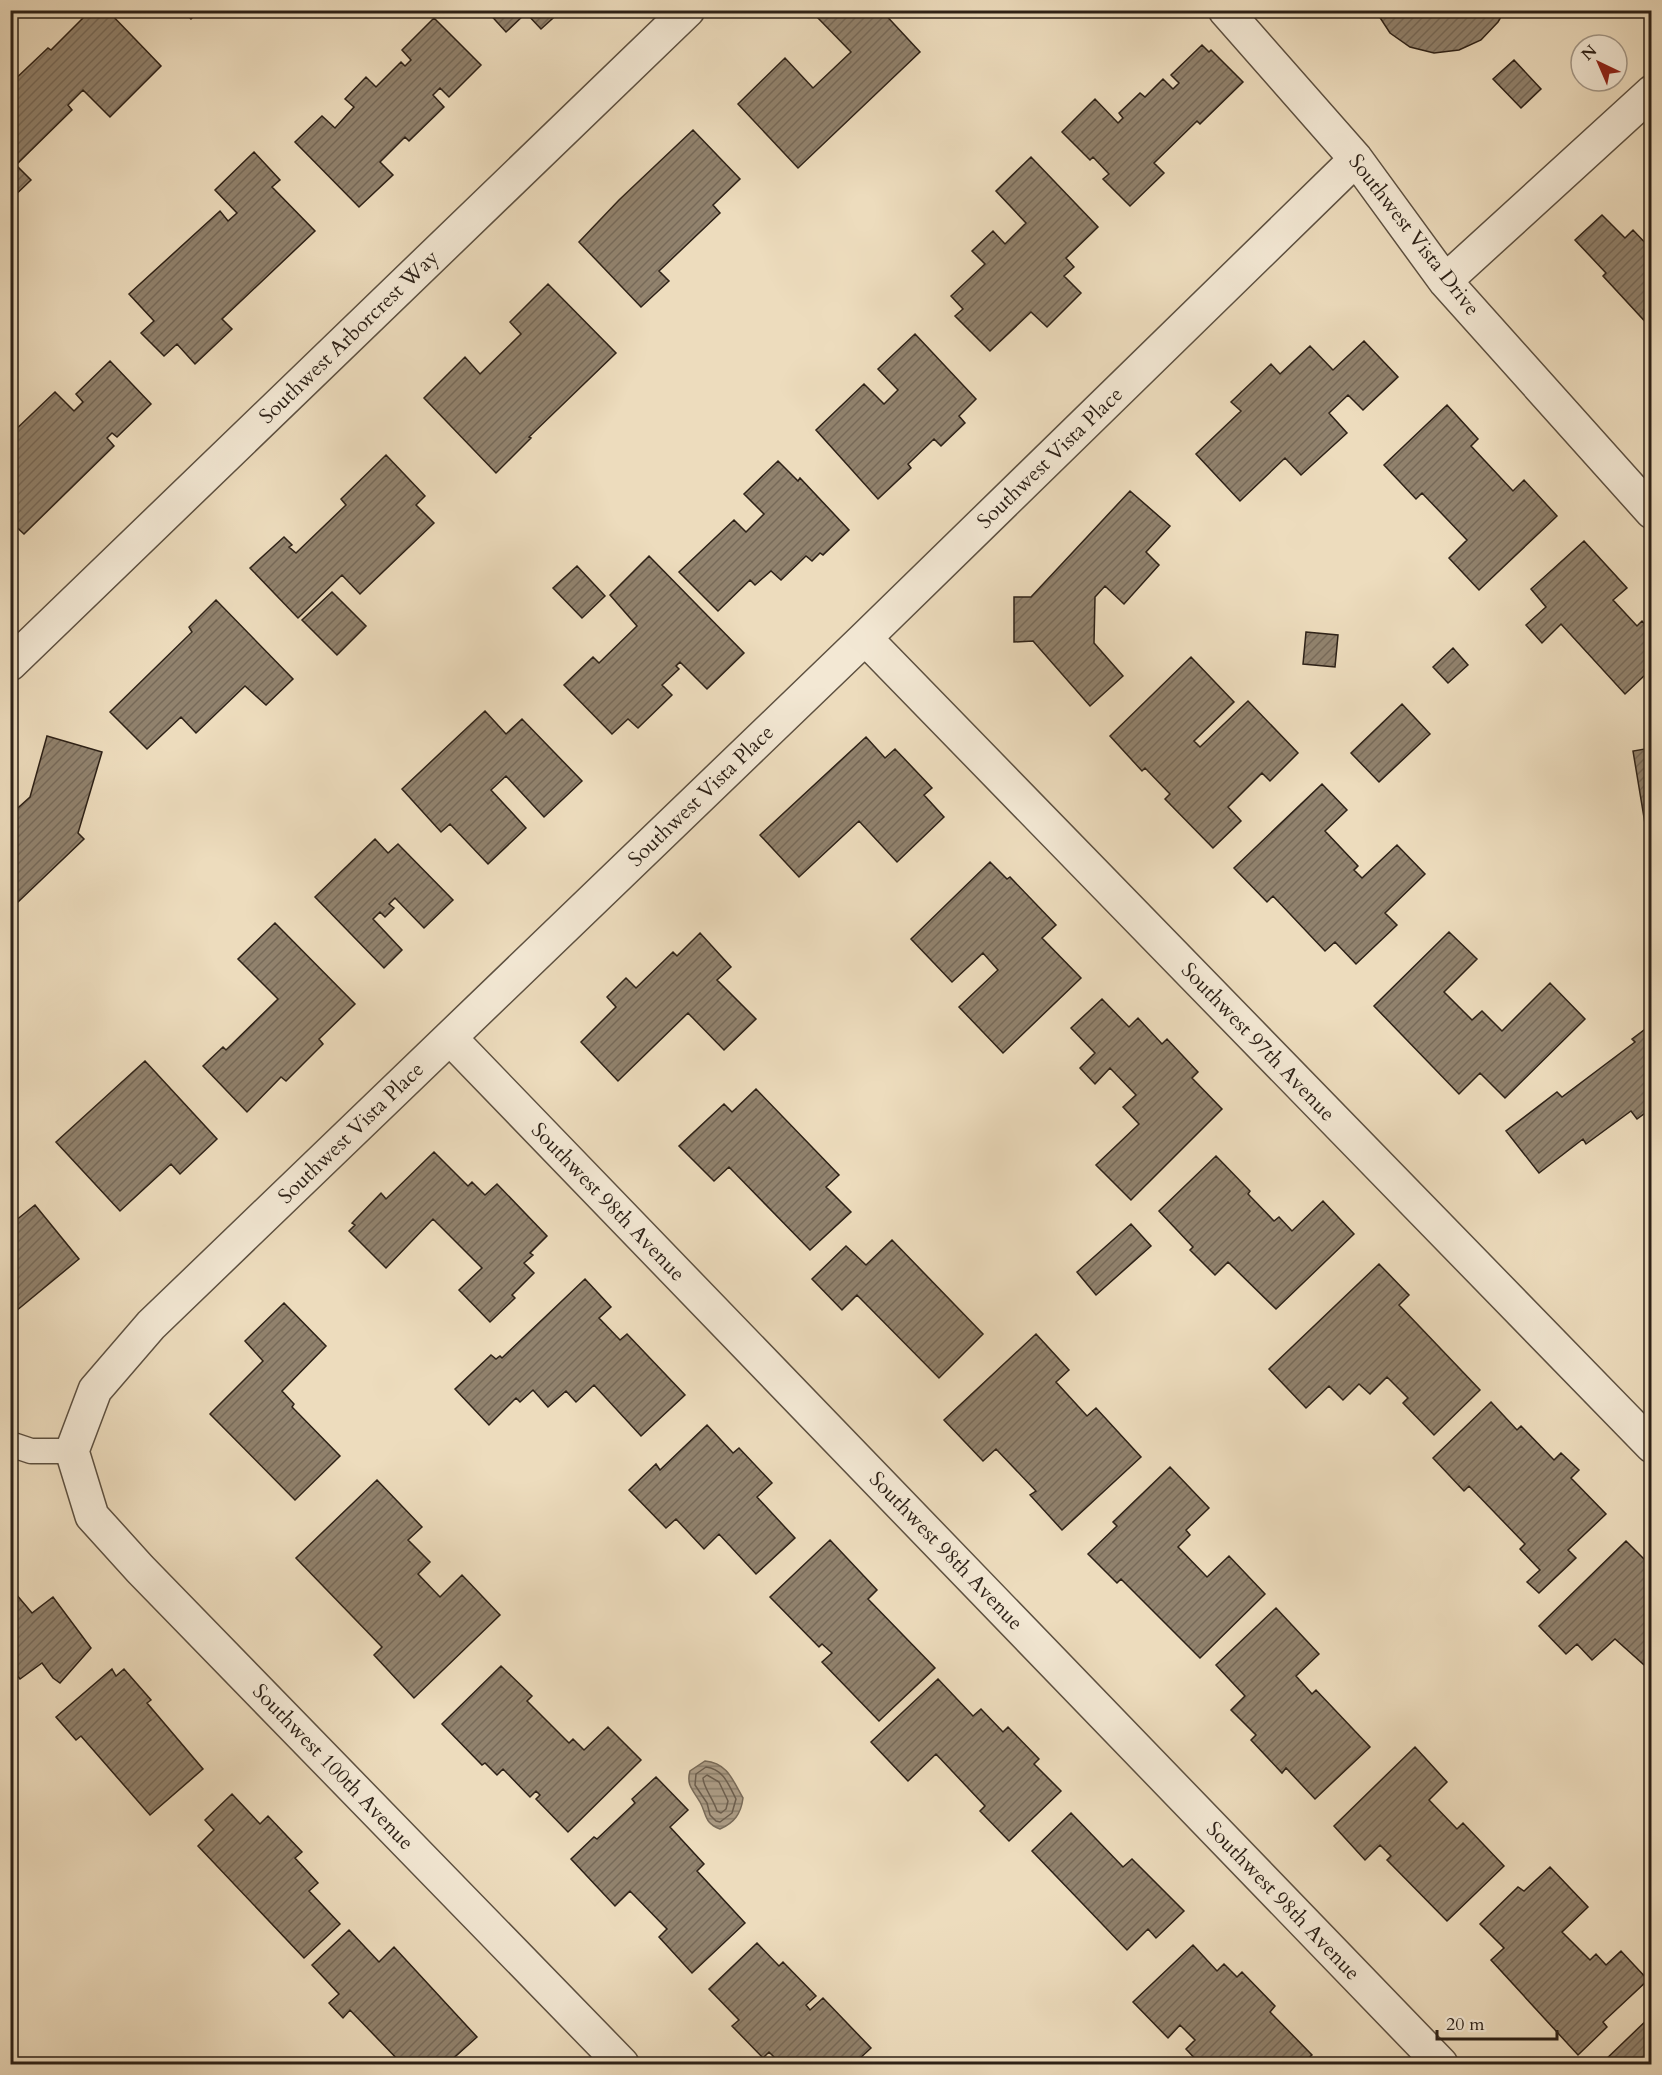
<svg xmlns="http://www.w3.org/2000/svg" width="1662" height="2075" viewBox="0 0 1662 2075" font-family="Cardo,serif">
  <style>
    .water { fill: url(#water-rules); stroke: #796b59; stroke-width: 1.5 }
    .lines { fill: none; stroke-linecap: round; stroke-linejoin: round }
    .shore { stroke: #6c5e4e; stroke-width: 1.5 }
    .building { fill: url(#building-hatch); stroke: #2d2117; stroke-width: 1.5 }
    .lane-casing { stroke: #5d5040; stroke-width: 27 }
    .street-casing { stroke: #5d5040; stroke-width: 36 }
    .lane { stroke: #f3e8d4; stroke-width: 24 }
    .street { stroke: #f3e8d4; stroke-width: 33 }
    .labels { text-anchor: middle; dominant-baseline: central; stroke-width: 4.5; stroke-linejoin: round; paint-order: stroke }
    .street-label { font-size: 21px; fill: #2d2117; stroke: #f3e8d4 }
  </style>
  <defs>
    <pattern id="water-rules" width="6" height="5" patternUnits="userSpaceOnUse" patternTransform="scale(1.5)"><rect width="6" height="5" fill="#ac9c85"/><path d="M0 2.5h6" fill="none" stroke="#8c7f6c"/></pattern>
    <pattern id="building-hatch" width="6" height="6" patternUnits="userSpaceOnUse" patternTransform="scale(1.5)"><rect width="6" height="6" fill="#91826d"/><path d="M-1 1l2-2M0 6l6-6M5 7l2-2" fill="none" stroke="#776a59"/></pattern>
  </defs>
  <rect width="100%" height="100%" fill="#eddcbd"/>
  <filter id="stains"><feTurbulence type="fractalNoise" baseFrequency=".00333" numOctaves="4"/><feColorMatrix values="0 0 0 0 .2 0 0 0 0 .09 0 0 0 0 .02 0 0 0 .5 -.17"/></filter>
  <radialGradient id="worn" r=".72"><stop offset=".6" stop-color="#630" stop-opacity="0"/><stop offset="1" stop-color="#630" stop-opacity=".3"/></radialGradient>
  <path class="water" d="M 705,1761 C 728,1763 733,1781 743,1798 C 741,1814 734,1823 720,1829 C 704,1823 707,1815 700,1802 C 693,1790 686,1785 690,1771 Z"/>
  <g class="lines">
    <path class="shore" d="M 706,1767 C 724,1769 729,1786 736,1799 L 732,1813 L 720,1822 L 716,1821 L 710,1815 L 707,1803 L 695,1785 L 696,1774 Z
      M 707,1775 L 719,1782 L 728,1801 L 726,1809 L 721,1813 L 717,1811 C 714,1800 703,1787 703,1778 Z"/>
  </g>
  <path class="building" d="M 91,10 L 107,10 L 161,66 L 110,117 L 83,90 L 68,105 L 72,110 L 16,165 L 31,180 L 10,200 L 10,84 L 48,48 L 51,50 Z
    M 183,10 L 200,10 L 191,19 Z
    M 486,10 L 562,10 L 541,29 L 526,13 L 506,32 Z
    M 824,10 L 881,10 L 920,52 L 798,168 L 738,104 L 785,58 L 813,88 L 851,52 L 817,17 Z
    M 1375,10 L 1505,10 L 1498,22 L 1481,40 L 1459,50 L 1434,53 L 1410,47 L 1390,33 Z
    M 434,18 L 481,65 L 449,97 L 440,88 L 433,95 L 444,107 L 409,141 L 405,137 L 380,162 L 393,175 L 359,207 L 295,142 L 322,116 L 335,128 L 354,107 L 345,99 L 366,77 L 376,87 L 401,62 L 405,66 L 411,60 L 402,50 Z
    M 1202,45 L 1209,52 L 1211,50 L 1243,82 L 1200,124 L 1197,121 L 1154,163 L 1164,173 L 1130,206 L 1103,179 L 1109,174 L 1093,157 L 1090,160 L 1062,132 L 1095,99 L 1118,123 L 1123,118 L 1119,113 L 1140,93 L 1145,97 L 1163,79 L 1173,89 L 1179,83 L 1171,75 Z
    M 1514,60 L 1541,89 L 1521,108 L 1493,79 Z
    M 693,130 L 740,179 L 713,205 L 720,213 L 659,271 L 669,281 L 641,307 L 579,242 L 619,200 Z
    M 254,152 L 280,180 L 272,187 L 315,231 L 222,319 L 232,329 L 195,364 L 177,344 L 164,356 L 141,333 L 154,321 L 129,294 L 220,211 L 228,221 L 237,213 L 215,190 Z
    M 1031,157 L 1098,227 L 1066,258 L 1074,267 L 1064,276 L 1081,293 L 1047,327 L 1031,312 L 990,351 L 955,316 L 963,309 L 951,296 L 985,264 L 972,251 L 993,231 L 1005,244 L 1026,223 L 996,191 Z
    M 1602,215 L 1625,238 L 1633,230 L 1652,250 L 1652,329 L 1603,276 L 1606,273 L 1575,240 Z
    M 548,284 L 616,353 L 529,437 L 531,438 L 496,473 L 424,398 L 465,357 L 480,374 L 521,334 L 510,322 Z
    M 915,334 L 976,399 L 959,416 L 965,423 L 941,446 L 934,439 L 908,464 L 911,468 L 878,499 L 816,430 L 864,384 L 884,404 L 898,390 L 878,369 Z
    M 1364,341 L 1398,377 L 1363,410 L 1348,395 L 1329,413 L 1347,433 L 1301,475 L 1285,458 L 1240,501 L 1196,454 L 1241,411 L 1231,402 L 1271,364 L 1280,374 L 1310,346 L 1333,370 Z
    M 110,361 L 151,404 L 117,437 L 112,433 L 107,438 L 114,446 L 24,534 L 10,521 L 10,435 L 55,392 L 74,411 L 83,402 L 76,394 Z
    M 1447,405 L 1478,439 L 1471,446 L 1513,491 L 1524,480 L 1557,516 L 1479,590 L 1449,558 L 1467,540 L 1422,493 L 1416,499 L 1384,465 Z
    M 386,455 L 425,496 L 416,505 L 434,523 L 360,594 L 342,575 L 298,618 L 250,568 L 284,537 L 292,545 L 289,547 L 296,553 L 346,505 L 341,499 Z
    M 778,461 L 798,481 L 800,478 L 849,530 L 823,555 L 820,553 L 812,561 L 806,556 L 781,580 L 771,571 L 755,585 L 750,580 L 718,611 L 679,572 L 734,520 L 746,532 L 764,514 L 744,494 Z
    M 1130,491 L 1170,526 L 1146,552 L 1159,565 L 1124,604 L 1105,586 L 1095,597 L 1094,643 L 1123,676 L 1090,706 L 1033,641 L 1014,642 L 1014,597 L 1031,597 Z
    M 1584,541 L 1627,588 L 1613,600 L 1637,626 L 1642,621 L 1652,632 L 1652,682 L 1645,675 L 1625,694 L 1561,624 L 1542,643 L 1526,625 L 1546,607 L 1531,589 Z
    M 649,556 L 744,653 L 707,689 L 680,662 L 676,666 L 679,669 L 662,685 L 672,695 L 638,728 L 628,719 L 612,734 L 564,685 L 593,657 L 599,663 L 637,626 L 610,595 Z
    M 577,566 L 605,596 L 582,618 L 553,588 Z
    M 332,592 L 366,626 L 337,655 L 302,620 Z
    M 216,600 L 293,679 L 266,705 L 245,686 L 196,733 L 181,717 L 147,749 L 110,712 L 192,632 L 189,627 Z
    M 1306,632 L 1338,635 L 1335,667 L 1303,664 Z
    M 1453,648 L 1468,665 L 1448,683 L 1433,667 Z
    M 1191,657 L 1234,702 L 1194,741 L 1200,747 L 1248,701 L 1298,753 L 1270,781 L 1262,773 L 1228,807 L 1241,821 L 1213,848 L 1165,799 L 1170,794 L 1145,768 L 1142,771 L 1110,736 Z
    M 1402,704 L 1430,734 L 1379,782 L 1351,753 Z
    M 485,711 L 506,734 L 522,719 L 582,781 L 544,817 L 506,776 L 491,790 L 526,828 L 488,864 L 450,824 L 441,832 L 402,789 Z
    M 1652,723 L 1652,866 L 1633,751 L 1651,748 L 1646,724 Z
    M 47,736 L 102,752 L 78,833 L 84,839 L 18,902 L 10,895 L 10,815 L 30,797 Z
    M 866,737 L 885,758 L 895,749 L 932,788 L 924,795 L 944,817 L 897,862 L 859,821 L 799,877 L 760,835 Z
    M 1322,784 L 1347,810 L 1325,831 L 1358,866 L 1354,870 L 1362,878 L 1397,845 L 1425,874 L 1385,913 L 1397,925 L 1356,964 L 1335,942 L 1325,951 L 1273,896 L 1267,902 L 1234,868 Z
    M 375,839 L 388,853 L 398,844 L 453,900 L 424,928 L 395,898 L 389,904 L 394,908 L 385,917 L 380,912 L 373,919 L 402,950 L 384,968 L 315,897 Z
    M 990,862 L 1007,879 L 1010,877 L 1056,925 L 1042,938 L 1081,978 L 1003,1053 L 959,1007 L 998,970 L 983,953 L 952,982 L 911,939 Z
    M 275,923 L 355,1004 L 319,1039 L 323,1044 L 286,1081 L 281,1077 L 247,1112 L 203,1066 L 223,1047 L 226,1050 L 278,999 L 238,959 Z
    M 1449,932 L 1477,959 L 1444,992 L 1472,1020 L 1482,1011 L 1502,1031 L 1550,983 L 1585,1019 L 1505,1098 L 1480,1073 L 1459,1094 L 1374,1006 Z
    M 700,933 L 731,967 L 717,980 L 756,1019 L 724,1050 L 688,1013 L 618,1081 L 581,1042 L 616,1007 L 607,997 L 626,978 L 636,988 L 673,952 L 677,956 Z
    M 1102,999 L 1129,1027 L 1138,1018 L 1162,1044 L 1167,1039 L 1198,1072 L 1192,1078 L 1222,1109 L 1131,1200 L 1096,1165 L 1139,1124 L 1123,1107 L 1136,1095 L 1110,1068 L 1095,1084 L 1080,1068 L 1095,1053 L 1071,1028 Z
    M 1652,1024 L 1652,1108 L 1637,1119 L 1631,1111 L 1586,1144 L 1583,1139 L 1539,1173 L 1506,1131 L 1557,1092 L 1562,1097 L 1635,1042 L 1632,1039 Z
    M 145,1061 L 217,1139 L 180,1174 L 171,1164 L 120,1211 L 56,1142 Z
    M 756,1089 L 839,1175 L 826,1187 L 851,1212 L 810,1250 L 729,1167 L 714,1181 L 679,1146 L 724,1104 L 732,1112 Z
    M 434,1152 L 468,1186 L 472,1182 L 485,1195 L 497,1184 L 547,1236 L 530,1253 L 533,1255 L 524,1263 L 534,1273 L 512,1295 L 515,1298 L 490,1322 L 459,1290 L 482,1268 L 433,1219 L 386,1268 L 349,1231 L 355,1225 L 352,1223 L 381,1193 L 386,1199 Z
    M 1216,1156 L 1250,1191 L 1248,1194 L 1274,1221 L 1279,1217 L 1292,1231 L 1323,1201 L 1354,1234 L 1276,1309 L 1228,1262 L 1215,1275 L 1190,1250 L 1193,1247 L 1159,1211 Z
    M 35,1205 L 79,1259 L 10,1316 L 10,1225 Z
    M 1131,1224 L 1151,1246 L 1096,1295 L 1077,1272 Z
    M 892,1240 L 983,1334 L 939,1378 L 857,1295 L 842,1310 L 812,1279 L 846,1246 L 866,1265 Z
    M 1379,1264 L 1409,1295 L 1399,1305 L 1480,1390 L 1434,1435 L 1403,1403 L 1408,1398 L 1387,1377 L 1370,1394 L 1359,1384 L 1343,1400 L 1329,1386 L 1306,1408 L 1269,1369 Z
    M 585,1279 L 611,1307 L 599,1318 L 620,1340 L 627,1334 L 685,1395 L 641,1436 L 594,1385 L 576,1402 L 566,1391 L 548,1407 L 533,1390 L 520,1402 L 516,1398 L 489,1425 L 455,1389 L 491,1355 L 496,1359 L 500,1356 L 502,1358 Z
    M 284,1303 L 326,1346 L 282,1391 L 294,1404 L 292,1407 L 340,1456 L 295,1500 L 210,1414 L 263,1361 L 245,1341 Z
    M 1036,1334 L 1069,1370 L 1056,1382 L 1087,1416 L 1096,1408 L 1141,1457 L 1062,1530 L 1030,1495 L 1036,1491 L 996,1449 L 983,1461 L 944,1420 Z
    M 1491,1402 L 1517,1430 L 1521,1426 L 1554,1460 L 1561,1453 L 1579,1470 L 1571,1478 L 1606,1514 L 1568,1550 L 1576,1558 L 1539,1593 L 1527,1582 L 1540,1570 L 1520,1549 L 1525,1544 L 1469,1486 L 1464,1491 L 1433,1458 Z
    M 707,1425 L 733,1453 L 739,1448 L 772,1483 L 757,1497 L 795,1538 L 756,1574 L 719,1534 L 704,1549 L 676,1519 L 666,1528 L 629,1490 L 656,1464 L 660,1470 Z
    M 1170,1467 L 1209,1508 L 1186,1530 L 1190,1535 L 1178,1547 L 1207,1577 L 1229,1556 L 1265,1594 L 1200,1658 L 1121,1579 L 1117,1583 L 1088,1554 L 1117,1526 L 1113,1522 Z
    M 377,1480 L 422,1527 L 408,1540 L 430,1562 L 418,1574 L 440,1597 L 462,1575 L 500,1615 L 414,1698 L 374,1655 L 382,1647 L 296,1558 Z
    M 830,1540 L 877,1590 L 868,1599 L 935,1668 L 879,1721 L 822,1662 L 832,1653 L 822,1644 L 819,1647 L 770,1597 Z
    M 1626,1541 L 1652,1567 L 1652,1672 L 1615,1639 L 1592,1660 L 1577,1644 L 1566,1654 L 1539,1626 Z
    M 10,1587 L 32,1613 L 53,1597 L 91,1648 L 60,1683 L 53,1678 L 42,1663 L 20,1679 L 10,1666 L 13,1661 L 10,1659 Z
    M 1276,1608 L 1319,1654 L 1296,1676 L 1312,1694 L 1316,1690 L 1370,1747 L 1315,1799 L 1286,1768 L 1282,1773 L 1251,1740 L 1256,1735 L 1231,1710 L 1245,1696 L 1216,1665 Z
    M 501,1666 L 532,1696 L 527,1701 L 569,1743 L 573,1739 L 584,1750 L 608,1727 L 641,1760 L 568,1832 L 536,1799 L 540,1795 L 536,1791 L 530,1797 L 503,1769 L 497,1775 L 485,1763 L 482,1765 L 442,1724 Z
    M 112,1669 L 116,1676 L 124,1669 L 151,1700 L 147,1703 L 203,1769 L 150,1815 L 81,1736 L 76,1740 L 56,1717 Z
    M 938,1679 L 973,1716 L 981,1709 L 1003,1732 L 1008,1727 L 1039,1759 L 1034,1764 L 1061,1791 L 1009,1841 L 980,1811 L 985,1806 L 936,1754 L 908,1781 L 871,1742 Z
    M 1415,1747 L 1447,1782 L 1429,1800 L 1457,1829 L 1463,1823 L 1504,1866 L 1447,1921 L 1387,1860 L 1391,1856 L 1380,1845 L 1365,1860 L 1334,1826 Z
    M 656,1777 L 688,1810 L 670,1827 L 704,1864 L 697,1871 L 745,1923 L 692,1973 L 659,1937 L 667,1929 L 630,1891 L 615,1906 L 571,1859 L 594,1837 L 597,1839 L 635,1803 L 632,1799 Z
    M 232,1794 L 260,1824 L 268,1816 L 302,1852 L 295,1858 L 318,1883 L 309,1891 L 340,1924 L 304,1958 L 198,1846 L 214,1830 L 205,1820 Z
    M 1071,1813 L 1123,1867 L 1132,1859 L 1184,1911 L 1156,1938 L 1148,1929 L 1127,1950 L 1032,1851 Z
    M 1550,1867 L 1588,1907 L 1562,1932 L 1590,1960 L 1596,1954 L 1606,1965 L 1621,1951 L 1648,1980 L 1603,2022 L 1607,2027 L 1578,2055 L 1491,1960 L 1504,1948 L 1480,1924 L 1518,1887 L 1524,1891 Z
    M 349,1930 L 379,1962 L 394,1947 L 477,2037 L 447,2064 L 402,2064 L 350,2010 L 343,2018 L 329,2003 L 339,1994 L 312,1965 Z
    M 757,1943 L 779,1966 L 783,1962 L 816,1996 L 806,2005 L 810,2010 L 823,1998 L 871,2048 L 858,2060 L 862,2064 L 781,2064 L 769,2052 L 763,2058 L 732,2026 L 739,2020 L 709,1989 Z
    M 1193,1945 L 1217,1971 L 1224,1964 L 1237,1977 L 1242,1972 L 1275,2006 L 1270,2012 L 1312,2055 L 1302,2064 L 1237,2064 L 1231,2058 L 1224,2064 L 1200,2064 L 1186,2049 L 1195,2040 L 1180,2025 L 1168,2038 L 1133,2002 Z
    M 1652,2015 L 1652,2064 L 1601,2064 Z"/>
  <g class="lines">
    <g class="lane-casing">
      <path id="lane" d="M 10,1444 L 31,1451 L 72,1451"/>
    </g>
    <g class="street-casing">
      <path id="street" d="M 1225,10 L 1356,159 L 1445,281 L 1652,512
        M 1445,281 L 1652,92
        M 865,638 L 1652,1446
        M 10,664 L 688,10
        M 450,1038 L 1441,2064
        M 622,2064 L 140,1569 L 92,1516 L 72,1451 L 95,1390 L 151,1325 L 865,638 L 1356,159"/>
    </g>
    <use href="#lane" class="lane"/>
    <use href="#street" class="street"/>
  </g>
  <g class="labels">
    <g class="street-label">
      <text transform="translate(1414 235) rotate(52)">Southwest Vista Drive</text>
      <text transform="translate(349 337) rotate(-44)">Southwest Arborcrest Way</text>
      <text transform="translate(1050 458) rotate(-44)">Southwest Vista Place</text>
      <text transform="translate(701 796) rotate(-44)">Southwest Vista Place</text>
      <text transform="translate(1258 1042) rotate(46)">Southwest 97th Avenue</text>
      <text transform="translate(351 1133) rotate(-44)">Southwest Vista Place</text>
      <text transform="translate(608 1202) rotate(46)">Southwest 98th Avenue</text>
      <text transform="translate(946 1551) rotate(46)">Southwest 98th Avenue</text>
      <text transform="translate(333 1767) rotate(46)">Southwest 100th Avenue</text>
      <text transform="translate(1283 1901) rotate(46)">Southwest 98th Avenue</text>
    </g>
  </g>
  <rect width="1662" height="2075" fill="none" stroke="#eddcbd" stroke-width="36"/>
  <rect x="12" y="12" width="1638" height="2051" fill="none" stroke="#2d2117" stroke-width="3"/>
  <rect x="18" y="18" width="1626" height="2039" fill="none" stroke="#2d2117" stroke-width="1.5"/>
  <g transform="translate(1599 63) rotate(316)"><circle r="28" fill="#f3e8d4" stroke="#a49888" stroke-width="1.5"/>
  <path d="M0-4.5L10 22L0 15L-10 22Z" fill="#8f2418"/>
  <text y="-9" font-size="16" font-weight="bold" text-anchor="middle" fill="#2d2117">N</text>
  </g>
  <path d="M1437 2030v9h120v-9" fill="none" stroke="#2d2117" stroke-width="3"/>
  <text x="1446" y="2030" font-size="18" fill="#2d2117" stroke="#f3e8d4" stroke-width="4.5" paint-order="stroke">20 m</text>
  <rect width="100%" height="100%" filter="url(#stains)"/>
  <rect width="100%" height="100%" fill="url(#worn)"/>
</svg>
